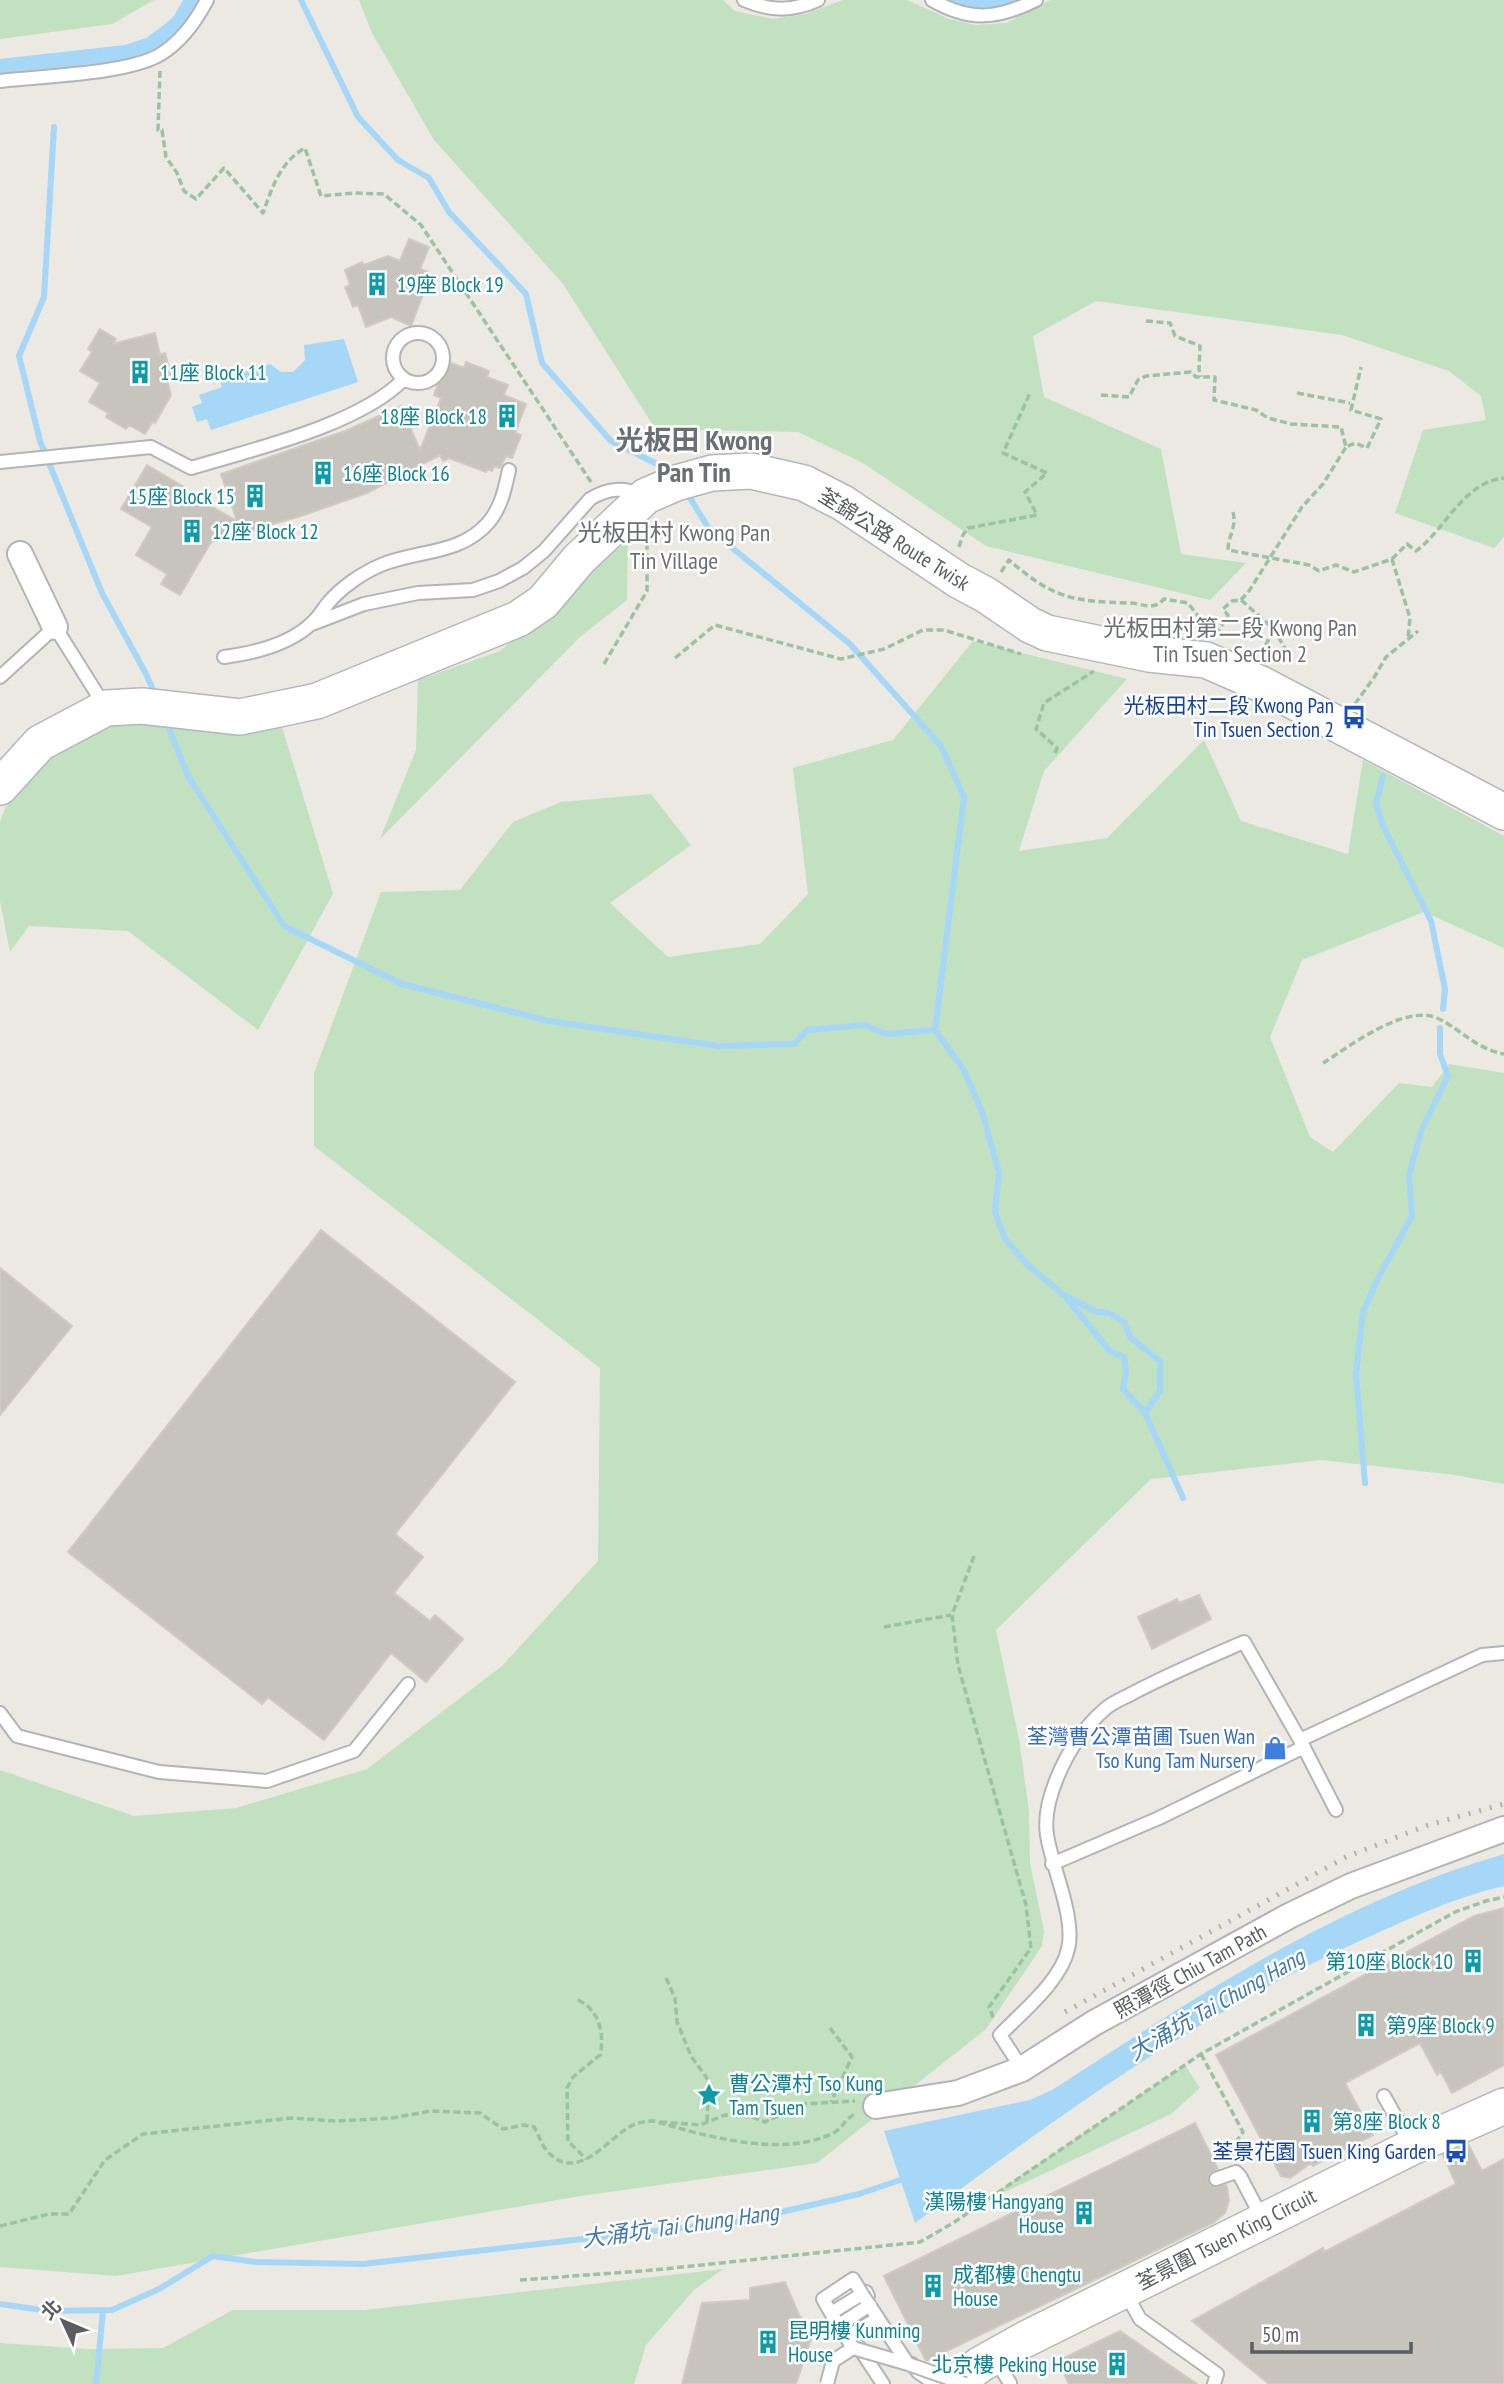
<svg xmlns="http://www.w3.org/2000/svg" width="1504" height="2384" viewBox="0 0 1504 2384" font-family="'PT Sans Narrow','Noto Sans TC',sans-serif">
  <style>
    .green { fill: #c1e1c0 }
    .water { fill: #a6d7f7 }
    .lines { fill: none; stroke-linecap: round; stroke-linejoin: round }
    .stream { stroke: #a6d7f7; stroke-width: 6 }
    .building { fill: #c7c4be; stroke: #d0cac1; stroke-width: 2 }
    .lane-casing { stroke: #b2b4b8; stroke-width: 16 }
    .street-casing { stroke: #b2b4b8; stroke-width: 28 }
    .secondary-casing { stroke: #b3b6bb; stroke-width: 38 }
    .path { stroke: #9ac2a3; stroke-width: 3.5; stroke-dasharray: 7 3.5; stroke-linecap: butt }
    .lane { stroke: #fff; stroke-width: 12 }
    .street { stroke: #fff; stroke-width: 24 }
    .secondary { stroke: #fff; stroke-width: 35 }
    .rail { stroke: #b0b1b1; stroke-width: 5; stroke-dasharray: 2 9; stroke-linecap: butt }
    .lane-bridge-casing { stroke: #b2b4b8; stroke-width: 16; stroke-linecap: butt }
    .lane-bridge { stroke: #fff; stroke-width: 12 }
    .labels { text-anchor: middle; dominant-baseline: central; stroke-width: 5; stroke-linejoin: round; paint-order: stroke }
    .culture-label { font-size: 21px; fill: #0d838f; stroke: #fff; text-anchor: start }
    .street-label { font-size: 21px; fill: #5a5e61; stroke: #fff }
    .transit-label { font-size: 21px; fill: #164399; stroke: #fff; text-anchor: end }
    .shop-label { font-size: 21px; fill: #366cbe; stroke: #fff; text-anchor: end }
    .neighbourhood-label { font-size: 23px; fill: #6b6f73; stroke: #fff }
    .water-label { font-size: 23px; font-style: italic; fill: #4679a6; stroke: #fff }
    .quarter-label { font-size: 24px; fill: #6b6f73; stroke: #fff }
    .district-label { font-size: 28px; font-weight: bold; fill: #6b6f73; stroke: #fff }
  </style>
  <rect width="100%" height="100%" fill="#ece9e2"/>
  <path class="green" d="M 0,0 L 154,0 L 112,24 L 0,39 Z
    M 359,0 L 723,0 L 735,11 L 773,19 L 805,14 L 843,0 L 907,0 L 949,19 L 976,25 L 1006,23 L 1050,0 L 1504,0 L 1504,537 L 1494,548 L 1395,513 L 1423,430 L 1486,420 L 1481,396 L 1449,371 L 1342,335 L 1096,301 L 1033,336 L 1044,397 L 1161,449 L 1181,554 L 1246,563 L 1210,600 L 986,546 L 863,463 L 798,432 L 698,430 L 665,444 L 563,284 L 434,140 L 372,33 Z
    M 628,540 L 627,600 L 580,637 L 380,839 L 416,750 L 418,680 L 500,651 Z
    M 973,641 L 1127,679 L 1044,771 L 1019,851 L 1107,838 L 1204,740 L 1241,821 L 1348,854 L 1363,760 L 1504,836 L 1504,948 L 1424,912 L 1302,960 L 1270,1037 L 1310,1137 L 1333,1152 L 1399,1083 L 1432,1087 L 1449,1064 L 1504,1073 L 1504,1484 L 1455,1475 L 1321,1460 L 1151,1479 L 996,1630 L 1019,1739 L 1029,1811 L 1030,1863 L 1044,1931 L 1042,1946 L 986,2029 L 817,2163 L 580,2196 L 116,2276 L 0,2267 L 0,1770 L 134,1816 L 236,1808 L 367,1769 L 502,1666 L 598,1561 L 600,1368 L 314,1146 L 314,1073 L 381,892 L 460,890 L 513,822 L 561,802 L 651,794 L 691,845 L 610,903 L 668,957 L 760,944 L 808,894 L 793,768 L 893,740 Z
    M 142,723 L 241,735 L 282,727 L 333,894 L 258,1030 L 128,931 L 29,926 L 10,952 L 0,901 L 0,822 L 5,808 L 52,757 L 111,725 Z
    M 1185,2065 L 1200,2088 L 1171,2114 L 979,2204 Z
    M 723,2269 L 694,2290 L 646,2345 L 634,2384 L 0,2384 L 0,2343 L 87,2349 L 163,2348 L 233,2310 L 365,2310 Z"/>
  <path class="water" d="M 183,0 L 200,0 C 185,36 157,52 121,61 L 0,74 L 0,59 L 125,45 L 146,38 L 164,25 L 174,16 Z
    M 945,0 L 1023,0 C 998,11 970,12 945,0 Z
    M 344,339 L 358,382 L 211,430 L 207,419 L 197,422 L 192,407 L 202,403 L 199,395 L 222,387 L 220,380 L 270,364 L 281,372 L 293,372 L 305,360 L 304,345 Z
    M 1504,1854 L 1504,1886 C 1456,1897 1410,1918 1364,1939 C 1201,2012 1058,2116 915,2223 L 884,2131 L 1030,2100 L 1052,2090 C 1196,1997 1338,1902 1504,1854 Z"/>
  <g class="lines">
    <path class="stream" d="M 301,0 L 358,117 L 398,160 L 429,178 L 449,212 L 526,294 L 542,363 L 611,441 L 671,471
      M 54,127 L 44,297 L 19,356 L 40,441 L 102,593 L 146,674 L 155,694
      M 687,493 L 709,529 L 850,644 L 941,746 L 964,797 L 935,1030 L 964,1070 L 982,1112 L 999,1172 L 995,1212 L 1005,1239 L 1027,1264 L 1062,1294 L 1097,1312 L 1109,1313 L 1124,1322 L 1130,1337 L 1160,1361 L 1160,1391 L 1145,1413 L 1183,1498
      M 166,721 L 188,776 L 284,926 L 402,984 L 549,1021 L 719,1046 L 794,1044 L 807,1030 L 864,1025 L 887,1034 L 935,1030
      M 1383,776 L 1376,803 L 1382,824 L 1431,921 L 1445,989 L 1443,1009
      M 1064,1295 L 1110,1351 L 1124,1357 L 1126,1372 L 1123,1389 L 1145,1413
      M 1365,1483 L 1356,1374 L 1363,1312 L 1378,1278 L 1412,1216 L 1409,1175 L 1422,1129 L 1448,1076 L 1440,1054 L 1440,1028
      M 0,2304 L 48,2311 L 112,2310 L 159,2289 L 213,2256 L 255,2262 L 363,2264 L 742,2221 L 859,2194 L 906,2178
      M 96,2384 L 103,2311"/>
  </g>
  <path class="building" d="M 409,239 L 429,247 L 420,269 L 428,272 L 420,290 L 424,292 L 411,326 L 391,317 L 366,327 L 358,305 L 353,307 L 345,287 L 350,285 L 345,270 L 362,262 L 364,265 L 388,256 L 400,261 Z
    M 100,329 L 116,339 L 113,344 L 155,333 L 160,355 L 165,353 L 171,375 L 166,376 L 171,395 L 155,423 L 153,421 L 145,434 L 129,425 L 126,429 L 106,417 L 108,413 L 89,402 L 100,383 L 80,371 L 92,352 L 88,349 Z
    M 444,360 L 464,368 L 466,362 L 489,371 L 487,377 L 508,385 L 504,395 L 526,404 L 515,433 L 521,435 L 512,458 L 506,456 L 500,468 L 494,466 L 492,471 L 487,469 L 486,472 L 449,458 L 443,461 L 440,455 L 367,493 L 301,516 L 211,542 L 180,595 L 161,584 L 167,574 L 136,555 L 152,527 L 121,509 L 147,465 L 186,488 L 184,491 L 237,521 L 221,474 L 345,431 L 401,406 L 420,450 L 441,398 L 434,395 L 439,381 L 436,380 Z
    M 321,1230 L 515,1382 L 395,1534 L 423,1557 L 394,1593 L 430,1621 L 435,1615 L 463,1639 L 426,1682 L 391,1653 L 324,1740 L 268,1697 L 262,1704 L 68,1552 Z
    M 0,1268 L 72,1326 L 0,1415 Z
    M 1199,1595 L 1211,1619 L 1152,1649 L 1138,1617 L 1177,1599 L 1179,1603 Z
    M 1504,1908 L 1504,2065 L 1452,2093 L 1441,2072 L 1437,2075 L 1420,2043 L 1345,2083 L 1373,2135 L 1313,2166 L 1311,2163 L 1290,2178 L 1281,2176 L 1216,2055 L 1474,1916 Z
    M 1195,2123 L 1218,2169 L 1209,2174 L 1208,2182 L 1214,2187 L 1226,2185 L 1227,2187 L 1229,2201 L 1225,2213 L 1213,2223 L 926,2361 L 884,2276 Z
    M 1468,2144 L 1482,2171 L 1504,2159 L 1504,2384 L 1269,2384 L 1192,2321 L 1323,2248 L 1324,2252 L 1456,2184 L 1443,2155 Z
    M 785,2282 L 799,2315 L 813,2333 L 796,2384 L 682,2384 L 702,2303 L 750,2300 L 750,2288 Z
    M 1120,2331 L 1197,2384 L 1069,2384 L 1058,2361 Z"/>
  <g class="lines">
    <g class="lane-casing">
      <path id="lane" d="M 744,0 C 770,11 791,12 818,0
        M 932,0 C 970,22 998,19 1036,0
        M 0,81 C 41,76 129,74 161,54 C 182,41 196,21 207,0
        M393 358a25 25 0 1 1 50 0a25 25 0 1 1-50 0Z
        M 0,462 L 151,447 L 191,468 C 254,449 359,425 404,379
        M 312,624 L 364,604 L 418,593 L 473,590 L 499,581 L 523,568 L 544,551 L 590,499 C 608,488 623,487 643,495
        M 224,657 C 255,653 289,645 312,623 C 319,617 323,609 329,602 C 342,587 362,573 381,565 C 417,550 460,555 488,523 C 501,508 505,489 509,470
        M 0,677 L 55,627 L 104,705
        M 0,1713 L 17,1736 L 159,1772 L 267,1781 L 354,1751 L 408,1684
        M 1300,1740 L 1482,1655 L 1504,1653
        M 1052,1864 L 1159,1818 L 1304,1747
        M 1022,2069 L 1000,2035 C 1022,2012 1061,1981 1068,1949 C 1076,1918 1052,1868 1047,1835 C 1044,1816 1050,1795 1057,1778 C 1068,1751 1083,1728 1105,1709 C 1113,1702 1124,1698 1133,1693 C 1169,1674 1207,1658 1244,1642 L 1300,1740 L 1336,1810
        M 1384,2096 L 1412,2146
        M 1216,2179 L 1236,2172 L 1240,2176 L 1262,2218
        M 1124,2290 L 1140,2319 L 1217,2374 L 1214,2384
        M 839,2316 L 836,2312 L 837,2302 L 854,2290 L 866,2292 L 868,2296
        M 858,2346 L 883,2384
        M 995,2359 L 1010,2383
        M 912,2364 L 918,2372 L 935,2384"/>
    </g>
    <g class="street-casing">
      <path id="street" d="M 20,554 L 55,627
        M 876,2106 L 958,2093 L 1022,2069 L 1094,2023 L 1289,1916 L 1351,1886 L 1504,1829"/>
    </g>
    <g class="secondary-casing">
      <path id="secondary" d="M 0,787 L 40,743 L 106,708 L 142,706 L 240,717 L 279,709 L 317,701 L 518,619 L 543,602 L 579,559 L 646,496 L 676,483 L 712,473 L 751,471 L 804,483 L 843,503 L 958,580 L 986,595 L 1030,625 L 1047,633 L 1149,654 L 1206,660 L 1261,684 L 1504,812
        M 954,2384 L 981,2364 L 1024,2340 L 1412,2147 L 1504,2106"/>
    </g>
    <path class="path" d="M 160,71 L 158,130 L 162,130 L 166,157 L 177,173 L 184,191 L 196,199 L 224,168 L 263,213 C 272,188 280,162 305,148 L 321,196 L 355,193 L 384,194 L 421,225 L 591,482
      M 1146,321 L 1170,323 L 1175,336 L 1200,346 L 1199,369 L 1201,377
      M 1297,393 L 1350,403
      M 1101,395 L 1129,397 L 1138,380 L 1146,376 L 1191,372 L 1196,377 L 1215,377 L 1214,400 L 1256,410 L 1268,418 L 1291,424 L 1341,427 L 1346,447 L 1355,443 L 1367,448 L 1381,419 L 1351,410 L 1361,367
      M 1233,512 C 1237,527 1228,536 1228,550 L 1309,565 L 1319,571 L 1336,565 L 1354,572 L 1392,559 L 1410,618 L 1408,639
      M 959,547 L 963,535 L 968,528 L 1037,515 L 1025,492 L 1047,473 L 1003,453 L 1030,393
      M 1392,559 L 1407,544 L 1416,551 C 1446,529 1462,483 1504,478
      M 1001,572 L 1009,560 C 1054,599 1072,601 1129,603 C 1143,603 1152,612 1164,599 L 1188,603 L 1212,634
      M 1241,600 L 1249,591 L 1302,507 L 1323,484 L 1346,447
      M 1216,635 L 1228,615 L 1223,609 L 1232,601 L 1241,600 L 1274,629 L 1287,652 L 1276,660
      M 1261,655 L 1273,630
      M 675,658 L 715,625 L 841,659 L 884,649 L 923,630 L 944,630 L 1021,654
      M 604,664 L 647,591 L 647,534
      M 1355,704 L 1375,676 L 1386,657 L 1418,631
      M 1055,753 L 1057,748 L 1036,729 L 1044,703 L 1094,671
      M 1323,1063 C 1350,1046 1405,1004 1437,1018 C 1461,1029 1474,1048 1504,1054
      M 974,1556 L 952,1615 L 958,1665 L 1026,1905 L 1031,1948 L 989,2007 L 994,2020
      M 884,1627 L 951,1615
      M 666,1978 L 675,1998 L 677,2022 L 691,2056 L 709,2081 L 707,2123
      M 578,2000 C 599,2009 605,2035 600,2055 L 573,2077 L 567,2088 L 568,2141 L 586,2159
      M 830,2028 L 852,2057 L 831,2102
      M 1201,2054 L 1243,2132 L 1225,2158
      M 660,2122 L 700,2125 L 725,2115 L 752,2117 L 765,2122 L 804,2104 L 855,2101
      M 0,2226 L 49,2214 L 69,2214 L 105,2160 L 143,2134 L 291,2118 L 337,2121 L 392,2118 L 431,2111 L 480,2113 L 503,2129 L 524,2125 L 534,2127 C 539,2135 541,2144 547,2151 C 578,2186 610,2135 633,2125 C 640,2122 647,2121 654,2121 C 704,2136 786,2159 835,2132 C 843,2127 846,2118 855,2114
      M 520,2280 L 654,2270 L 920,2242 L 953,2223 L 1201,2054 L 1455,1912 L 1486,1901 L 1504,1897"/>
    <use href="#lane" class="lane"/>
    <use href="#street" class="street"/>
    <use href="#secondary" class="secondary"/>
    <path class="rail" d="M 1065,2012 L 1346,1857 L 1428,1825 L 1504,1804"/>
    <g class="lane-bridge-casing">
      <path id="lane-bridge" d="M 831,2313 L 823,2299 L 853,2279 L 862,2294
        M 839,2325 L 870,2305
        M 847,2337 L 878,2318
        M 853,2348 L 831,2313 L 862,2294 L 908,2364
        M 827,2384 L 833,2361 L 853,2348 L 908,2364 L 965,2384"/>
    </g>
    <use href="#lane-bridge" class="lane-bridge"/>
  </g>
  <defs>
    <g id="building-bare" transform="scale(1.89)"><path d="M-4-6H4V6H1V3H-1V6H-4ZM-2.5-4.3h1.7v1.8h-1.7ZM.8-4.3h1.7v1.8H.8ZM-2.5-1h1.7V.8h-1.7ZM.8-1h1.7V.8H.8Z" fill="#0f9aa8" stroke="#fff" stroke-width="2.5" paint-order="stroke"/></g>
    <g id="bus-bare" transform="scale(1.89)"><path d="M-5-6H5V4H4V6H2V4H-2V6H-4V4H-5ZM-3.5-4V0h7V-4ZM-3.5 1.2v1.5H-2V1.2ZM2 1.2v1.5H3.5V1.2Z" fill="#1a4fb4" stroke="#fff" stroke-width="2.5" paint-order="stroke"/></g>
    <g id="shop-bare" transform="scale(1.89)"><path d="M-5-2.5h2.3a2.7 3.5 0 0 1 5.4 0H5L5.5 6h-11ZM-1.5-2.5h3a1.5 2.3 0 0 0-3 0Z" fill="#3f7fe0" stroke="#fff" stroke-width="2.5" paint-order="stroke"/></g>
    <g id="sight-bare" transform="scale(1.89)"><path d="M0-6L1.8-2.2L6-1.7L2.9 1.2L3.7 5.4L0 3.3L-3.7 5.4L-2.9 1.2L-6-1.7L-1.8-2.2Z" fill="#0f9aa8" stroke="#fff" stroke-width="2.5" paint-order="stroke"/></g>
  </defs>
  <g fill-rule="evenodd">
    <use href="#building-bare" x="377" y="284"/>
    <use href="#building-bare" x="140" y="372"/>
    <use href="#building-bare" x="507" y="416"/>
    <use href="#building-bare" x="323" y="473"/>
    <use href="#building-bare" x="255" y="496"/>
    <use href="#building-bare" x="192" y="531"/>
    <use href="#bus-bare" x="1354" y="717"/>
    <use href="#shop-bare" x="1275" y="1748"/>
    <use href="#building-bare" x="1473" y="1961"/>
    <use href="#building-bare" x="1366" y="2025"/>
    <use href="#sight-bare" x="709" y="2095"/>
    <use href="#building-bare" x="1312" y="2121"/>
    <use href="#bus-bare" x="1456" y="2151"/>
    <use href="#building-bare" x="1084" y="2213"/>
    <use href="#building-bare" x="933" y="2286"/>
    <use href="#building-bare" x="768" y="2342"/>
    <use href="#building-bare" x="1117" y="2364"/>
  </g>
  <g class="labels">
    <g class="culture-label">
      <text x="397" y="284">19座 Block 19</text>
      <text x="160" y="372">11座 Block 11</text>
      <text x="487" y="416" text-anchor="end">18座 Block 18</text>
      <text x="343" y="473">16座 Block 16</text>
      <text x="235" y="496" text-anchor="end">15座 Block 15</text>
      <text x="212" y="531">12座 Block 12</text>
      <text x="1453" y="1961" text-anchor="end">第10座 Block 10</text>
      <text x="1386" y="2025">第9座 Block 9</text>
      <text x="729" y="2083">曹公潭村 Tso Kung<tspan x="729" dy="24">Tam Tsuen</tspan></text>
      <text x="1332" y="2121">第8座 Block 8</text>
      <text x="1064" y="2201" text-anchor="end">漢陽樓 Hangyang<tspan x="1064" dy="24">House</tspan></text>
      <text x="953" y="2274">成都樓 Chengtu<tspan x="953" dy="24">House</tspan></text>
      <text x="788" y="2330">昆明樓 Kunming<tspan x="788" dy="24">House</tspan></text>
      <text x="1097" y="2364" text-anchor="end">北京樓 Peking House</text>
    </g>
    <g class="street-label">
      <text transform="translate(894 539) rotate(32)">荃錦公路 Route Twisk</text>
      <text transform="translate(1190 1971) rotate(-29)">照潭徑 Chiu Tam Path</text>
      <text transform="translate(1226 2239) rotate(-27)">荃景圍 Tsuen King Circuit</text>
    </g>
    <g class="transit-label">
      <text x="1334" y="705">光板田村二段 Kwong Pan<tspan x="1334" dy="24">Tin Tsuen Section 2</tspan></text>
      <text x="1436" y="2151">荃景花園 Tsuen King Garden</text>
    </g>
    <g class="shop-label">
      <text x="1255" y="1736">荃灣曹公潭苗圃 Tsuen Wan<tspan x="1255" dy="24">Tso Kung Tam Nursery</tspan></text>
    </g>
    <g class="neighbourhood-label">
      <text x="1230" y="627">光板田村第二段 Kwong Pan<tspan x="1230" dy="26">Tin Tsuen Section 2</tspan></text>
    </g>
    <g class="water-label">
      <text transform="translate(1216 2004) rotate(-30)">大涌坑 Tai Chung Hang</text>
      <text transform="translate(680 2225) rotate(-8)">大涌坑 Tai Chung Hang</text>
    </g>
    <g class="quarter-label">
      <text x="674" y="532">光板田村 Kwong Pan<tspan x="674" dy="28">Tin Village</tspan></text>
    </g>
    <g class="district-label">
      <text x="694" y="439">光板田 Kwong<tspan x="694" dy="32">Pan Tin</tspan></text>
    </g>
  </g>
  <g transform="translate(63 2321) rotate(314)" stroke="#ffffff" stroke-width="5" paint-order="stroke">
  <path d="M0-5L12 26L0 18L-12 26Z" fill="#5a5e61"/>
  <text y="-10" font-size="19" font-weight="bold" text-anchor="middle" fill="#5a5e61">北</text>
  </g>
  <path d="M1252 2342v10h159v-10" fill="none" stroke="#5a5e61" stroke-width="3.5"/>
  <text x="1262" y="2342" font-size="21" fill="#5a5e61" stroke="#ffffff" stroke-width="5" paint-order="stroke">50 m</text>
</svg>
